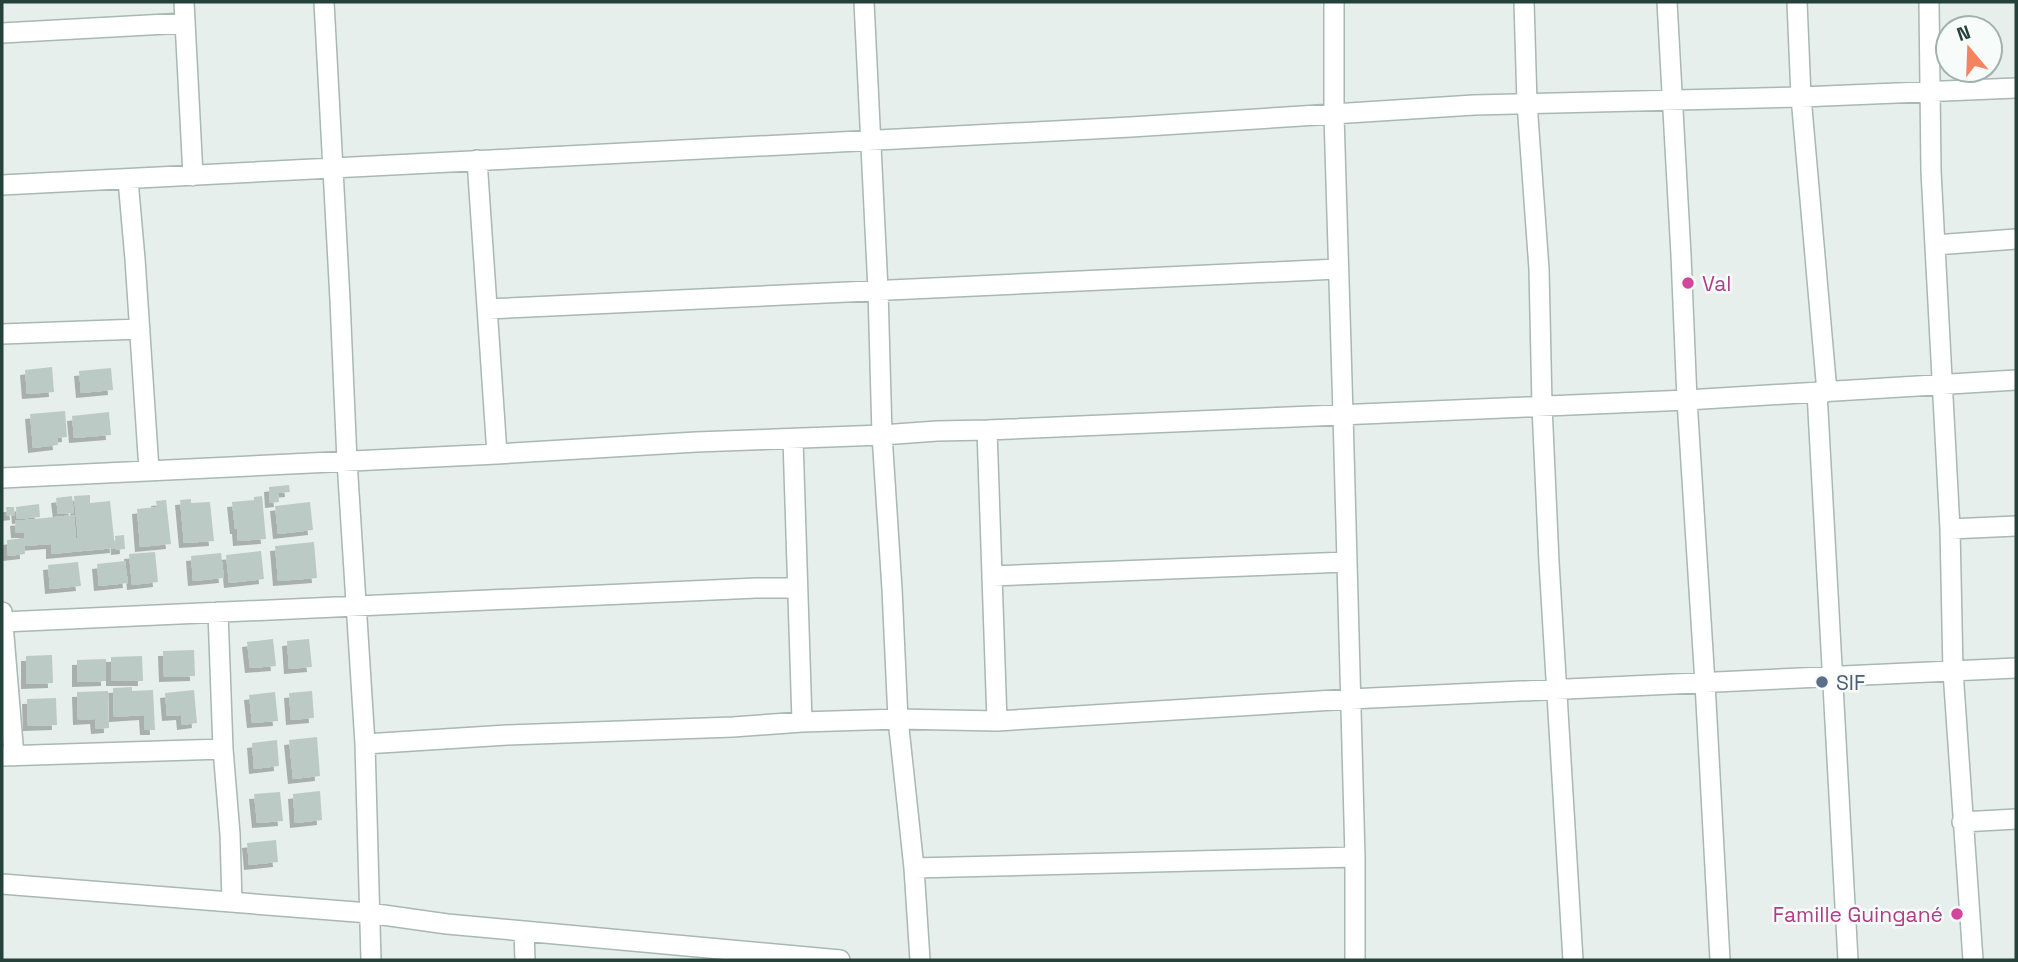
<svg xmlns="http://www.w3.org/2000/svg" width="2018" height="962" viewBox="0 0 2018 962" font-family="'Space Grotesk',sans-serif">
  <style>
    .building { fill: #bbcac4; filter: url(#shadow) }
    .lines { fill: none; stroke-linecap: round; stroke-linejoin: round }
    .minor-casing { stroke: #a8b8b2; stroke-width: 22 }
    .minor { stroke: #fff; stroke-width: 19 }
    .hotel-dot { fill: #d1479c; stroke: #f7fbf9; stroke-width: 2.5 }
    .service-dot { fill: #5c6f8a; stroke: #f7fbf9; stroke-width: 2.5 }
    .labels { text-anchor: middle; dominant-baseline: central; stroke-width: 5; stroke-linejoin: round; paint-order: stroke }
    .hotel-label { font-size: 21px; fill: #b23c85; stroke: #f7fbf9; text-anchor: start }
    .service-label { font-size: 21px; fill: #4e5e75; stroke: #f7fbf9; text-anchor: start }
  </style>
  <defs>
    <filter id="shadow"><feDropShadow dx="-5" dy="5" stdDeviation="0" flood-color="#0004"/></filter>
  </defs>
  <rect width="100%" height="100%" fill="#e6efeb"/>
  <path class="building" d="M 52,367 L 54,392 L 27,394 L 25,370 Z
    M 111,368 L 113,390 L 81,393 L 79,371 Z
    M 65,411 L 67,437 L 57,438 L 58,445 L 33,448 L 30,414 Z
    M 109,412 L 111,435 L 74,438 L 72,416 Z
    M 289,485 L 290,492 L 278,493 L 279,502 L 270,503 L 269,487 Z
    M 90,495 L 90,503 L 110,501 L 115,548 L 51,554 L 51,544 L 25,546 L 24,533 L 16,533 L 15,521 L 74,515 L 76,538 L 78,538 L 74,496 Z
    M 72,496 L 74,513 L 58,514 L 56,498 Z
    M 262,496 L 266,539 L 238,541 L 237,529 L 235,529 L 232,502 L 254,500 L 254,497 Z
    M 191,499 L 191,503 L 210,502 L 214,541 L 184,543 L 180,500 Z
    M 166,500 L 171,544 L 140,547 L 137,509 L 157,507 L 156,501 Z
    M 310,502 L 313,530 L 278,534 L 275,506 Z
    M 39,504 L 40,517 L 17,519 L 16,507 Z
    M 6,507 L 14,507 L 15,515 L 7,516 Z
    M 124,535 L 125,549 L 116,550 L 115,536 Z
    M 24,538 L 25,554 L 8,556 L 7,540 Z
    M 314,542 L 317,578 L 278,581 L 275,546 Z
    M 261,551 L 264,579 L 229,583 L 226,555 Z
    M 155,552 L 158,582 L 132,585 L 129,554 Z
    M 221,553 L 224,578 L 193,581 L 191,556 Z
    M 125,561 L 128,583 L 99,586 L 97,564 Z
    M 78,562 L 81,586 L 50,589 L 48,565 Z
    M 273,639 L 276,666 L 250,668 L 247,642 Z
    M 309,639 L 312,667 L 289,669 L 287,641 Z
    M 194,650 L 195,676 L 164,677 L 163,651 Z
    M 52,655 L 53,683 L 26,684 L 26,656 Z
    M 142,656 L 143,681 L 111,681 L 111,657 Z
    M 106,659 L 106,681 L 77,682 L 77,660 Z
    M 132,687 L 132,691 L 153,690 L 155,730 L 145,730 L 144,715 L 114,717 L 113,688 Z
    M 194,690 L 197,723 L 182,725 L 181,715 L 167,716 L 165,693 Z
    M 108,691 L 109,728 L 96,729 L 95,719 L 78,720 L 77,692 Z
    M 312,691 L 314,718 L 291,720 L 289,693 Z
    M 275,692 L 278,721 L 252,723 L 249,695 Z
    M 56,698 L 57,725 L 28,726 L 27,699 Z
    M 317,737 L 320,776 L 293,779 L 289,740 Z
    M 277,740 L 279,766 L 254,769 L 252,743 Z
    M 320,791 L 322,820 L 295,823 L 293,794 Z
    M 280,792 L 283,821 L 257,823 L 254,794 Z
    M 276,840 L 278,862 L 249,865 L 247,843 Z"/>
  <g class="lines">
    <g class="minor-casing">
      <path id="minor" d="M 184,2 L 193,176
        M 324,2 L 340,300 L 347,461 L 365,744 L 371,960
        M 864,2 L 878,290 L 882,435 L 892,589 L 898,719 L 914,868 L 920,960
        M 1334,2 L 1334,115 L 1343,414 L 1355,857 L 1355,960
        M 1524,2 L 1527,103 L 1539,269 L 1542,406 L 1549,562 L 1573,960
        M 1667,2 L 1681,255 L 1687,400 L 1705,683 L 1720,960
        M 1797,2 L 1801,97 L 1827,392
        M 1929,2 L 1931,171 L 1950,529 L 1953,671 L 1973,960
        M 2,33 L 185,23
        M 477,160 L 497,454
        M 128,180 L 135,259 L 149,470
        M 2,185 L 1131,127 L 1474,105 L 1801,97 L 2016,88
        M 1935,245 L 2016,239
        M 487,309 L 1337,269
        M 2,334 L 140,329
        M 1817,392 L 1848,960
        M 987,430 L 997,721
        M 793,439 L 802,722
        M 2,478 L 497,454 L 696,442 L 882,435 L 937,431 L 987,430 L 1687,400 L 2016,380
        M 1950,529 L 2016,526
        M 992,576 L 1346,562
        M 2,612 L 14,756
        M 218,612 L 223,749 L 230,834 L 232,902
        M 3,622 L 756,588 L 797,588
        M 365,744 L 507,735 L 733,727 L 802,722 L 898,719 L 997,721 L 1350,699 L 2016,668
        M 2,756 L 223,749
        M 1962,822 L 2016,819
        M 914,868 L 1355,857
        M 2,884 L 369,913 L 447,924 L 840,960
        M 524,932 L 525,960"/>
    </g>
    <use href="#minor" class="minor"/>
  </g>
  <g class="hotel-dot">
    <circle cx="1688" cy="283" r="7"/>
    <circle cx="1957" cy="914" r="7"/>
  </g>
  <circle class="service-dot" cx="1822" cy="682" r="7"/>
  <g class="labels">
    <g class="hotel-label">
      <text x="1702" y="283">Val</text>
      <text x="1943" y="914" text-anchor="end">Famille Guingané</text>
    </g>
    <g class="service-label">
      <text x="1836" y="682">SIF</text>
    </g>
  </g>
  <rect width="2018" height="962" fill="none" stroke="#24423a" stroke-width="7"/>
  <g transform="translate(1969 49) rotate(341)"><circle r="33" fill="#f7fbf9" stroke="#a3b1ad" stroke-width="2"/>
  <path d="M0-5L12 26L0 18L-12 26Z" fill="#f4845f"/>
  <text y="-10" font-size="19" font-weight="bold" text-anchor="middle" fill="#24423a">N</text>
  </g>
</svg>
